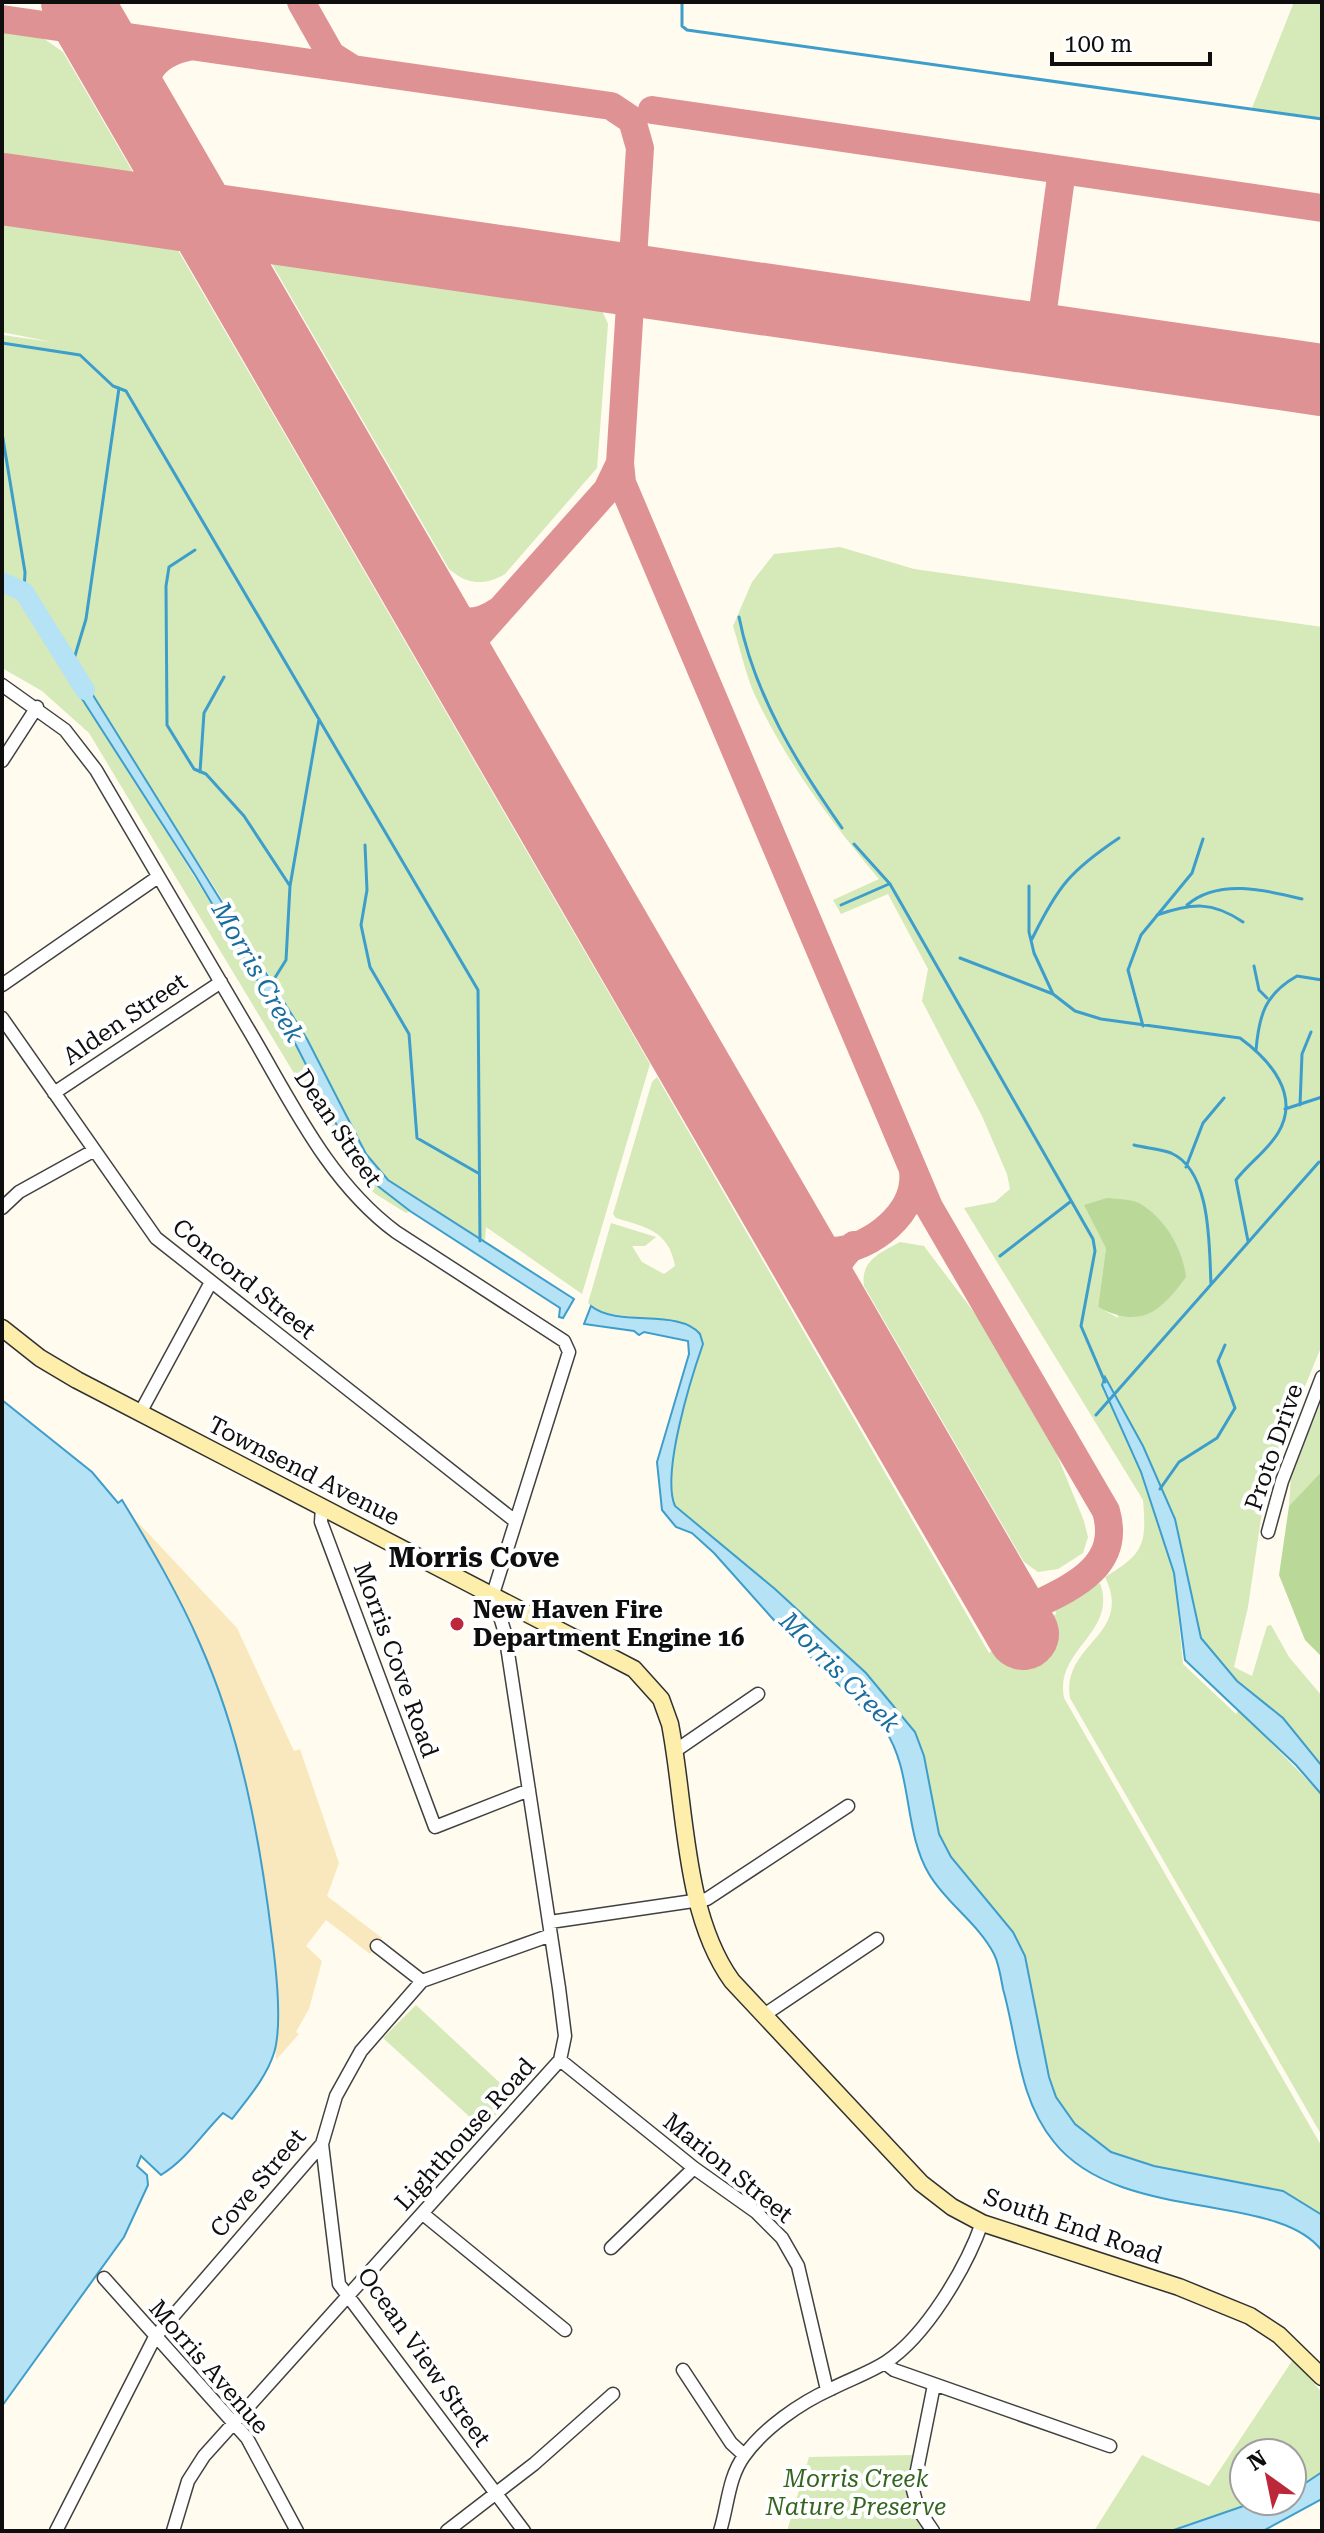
<svg xmlns="http://www.w3.org/2000/svg" width="1324" height="2533" viewBox="0 0 1324 2533" font-family="'Roboto Serif',serif">
  <style>
    .green { fill: #d5e9b9; fill-rule: evenodd }
    .forest { fill: #bad999 }
    .sand { fill: #f9e8bd }
    .water { fill: #b5e2f5; stroke: #3d9dcb; stroke-width: 2 }
    .lines { fill: none; stroke-linecap: round; stroke-linejoin: round }
    .stream { stroke: #3d9dcb; stroke-width: 3 }
    .river { stroke: #b5e2f5; stroke-width: 20 }
    .taxiway { stroke: #de9294; stroke-width: 28 }
    .runway { stroke: #de9294; stroke-width: 72 }
    .minor-casing { stroke: #414141; stroke-width: 15 }
    .secondary-casing { stroke: #303030; stroke-width: 19 }
    .minor { stroke: #fff; stroke-width: 12 }
    .secondary { stroke: #fdeeac; stroke-width: 16 }
    .poi-dot { fill: #bc283a; stroke: #fff; stroke-width: 3 }
    .labels { text-anchor: middle; dominant-baseline: central; stroke-width: 8; stroke-linejoin: round; paint-order: stroke }
    .street-label { font-size: 24px; fill: #0e0e0e; stroke: #fff }
    .poi-label { font-size: 24px; font-weight: bold; fill: #0e0e0e; stroke: #fff; text-anchor: start }
    .park-label { font-size: 24px; font-style: italic; fill: #33651f; stroke: #fff }
    .water-label { font-size: 26px; font-style: italic; fill: #196d9e; stroke: #fff }
    .quarter-label { font-size: 28px; font-weight: bold; fill: #0e0e0e; stroke: #fff }
  </style>
  <rect width="100%" height="100%" fill="#fffbef"/>
  <path class="green" d="M 1294,2 L 1322,2 L 1322,119 L 1252,108 Z
    M 2,31 L 43,38 L 63,52 L 141,186 L 2,166 Z
    M 2,215 L 172,240 L 650,1064 L 582,1294 L 486,1227 L 485,1241 C 456,1223 412,1202 387,1179 C 348,1143 332,1082 306,1037 C 244,931 179,827 105,730 C 166,835 234,937 295,1043 C 334,1110 344,1162 410,1211 L 406,1213 L 374,1193 L 345,1158 L 89,733 L 42,691 L 2,668 L 2,335 L 52,342 L 2,332 Z
    M 265,252 L 586,298 L 600,306 L 608,324 L 597,468 L 505,574 C 485,586 467,585 449,569 Z
    M 840,547 L 914,569 L 1322,627 L 1322,1345 L 1267,1478 L 1248,1607 L 1234,1667 L 1252,1676 L 1267,1626 L 1271,1625 L 1289,1657 L 1322,1696 L 1322,1766 L 1283,1718 L 1237,1681 L 1201,1638 L 1175,1519 L 1143,1446 L 1106,1378 L 1102,1385 L 1141,1472 L 1174,1573 L 1183,1664 L 1236,1714 L 1239,1710 L 1322,1795 L 1322,2136 L 1070,1698 C 1061,1643 1134,1636 1105,1577 C 1143,1554 1147,1546 1143,1500 L 964,1208 L 995,1202 L 1010,1189 L 1007,1174 L 982,1116 L 922,1001 L 928,969 L 888,894 L 841,914 L 833,900 L 879,879 C 831,822 784,759 753,691 C 745,671 740,648 733,626 L 752,582 L 774,554 ZM 1106,1248 L 1118,1318 L 1098,1307 Z
    M 657,1077 L 989,1653 L 1056,1614 L 1055,1608 L 1100,1583 C 1118,1633 1054,1649 1064,1698 L 1322,2147 L 1322,2215 L 1283,2191 L 1154,2166 L 1111,2152 L 1075,2124 L 1056,2097 L 1049,2077 L 1025,1956 L 985,1898 L 951,1857 L 939,1834 L 924,1756 L 915,1732 L 866,1673 L 775,1589 L 675,1506 C 661,1474 691,1378 703,1344 L 685,1324 L 598,1312 L 588,1303 L 611,1223 L 656,1237 L 645,1246 L 632,1246 L 642,1262 L 664,1274 L 675,1266 C 669,1231 646,1227 616,1218 L 613,1214 L 652,1082 Z
    M 900,1242 L 924,1246 L 979,1319 L 1055,1450 L 1084,1521 L 1088,1537 L 1083,1553 L 1058,1569 L 1038,1572 L 1024,1562 L 864,1286 C 860,1261 881,1252 900,1242 Z
    M 1322,1399 L 1322,1471 L 1289,1506 L 1291,1476 Z
    M 416,2005 L 513,2095 L 483,2129 L 383,2038 Z
    M 1294,2358 L 1322,2393 L 1322,2472 L 1292,2492 L 1292,2453 L 1244,2453 L 1244,2501 L 1258,2501 L 1171,2531 L 1094,2531 L 1142,2455 L 1209,2486 Z
    M 913,2455 C 908,2486 906,2505 925,2531 L 787,2531 L 809,2457 Z"/>
  <path class="forest" d="M 1107,1198 C 1117,1199 1131,1199 1139,1203 C 1165,1218 1183,1249 1186,1277 C 1160,1313 1140,1329 1098,1307 L 1106,1248 L 1084,1205 Z
    M 1322,1471 L 1322,1657 L 1305,1640 L 1279,1575 L 1289,1506 Z"/>
  <path class="sand" d="M 131,1515 L 237,1628 L 294,1751 L 300,1749 L 339,1863 L 327,1896 L 382,1938 L 370,1954 L 326,1920 L 306,1946 L 322,1961 L 309,2009 L 296,2032 L 299,2034 L 276,2060 L 275,1962 L 267,1895 L 245,1777 L 200,1644 Z"/>
  <path class="water" d="M 71,669 L 78,671 L 307,1039 L 366,1154 L 388,1180 L 574,1299 L 563,1318 L 559,1317 L 560,1308 L 410,1211 L 379,1187 L 356,1163 L 296,1045 L 195,875 L 68,677 Z
    M 591,1306 C 618,1328 679,1308 700,1334 L 703,1344 C 691,1378 661,1474 675,1506 L 775,1589 L 866,1673 L 915,1732 L 924,1756 L 939,1834 L 951,1857 L 1013,1932 L 1025,1956 L 1049,2077 L 1056,2097 L 1075,2124 L 1111,2152 L 1154,2166 L 1283,2191 L 1322,2215 L 1322,2251 C 1278,2191 1119,2224 1054,2142 C 1018,2098 1018,2042 1003,1989 C 1001,1978 999,1964 994,1954 C 978,1923 946,1903 929,1874 C 903,1830 913,1772 885,1730 L 780,1627 L 714,1553 L 692,1533 L 676,1527 L 662,1510 L 657,1462 L 689,1354 L 688,1341 L 644,1332 L 639,1335 L 634,1331 L 584,1324 Z
    M 1105,1377 L 1143,1446 L 1175,1519 L 1201,1638 L 1237,1681 L 1283,1718 L 1322,1766 L 1322,1795 L 1296,1765 L 1185,1660 L 1174,1573 L 1141,1472 L 1102,1385 Z
    M 2,1400 L 92,1472 L 118,1503 L 122,1500 C 150,1546 179,1595 200,1644 C 241,1736 260,1839 272,1938 C 276,1968 283,2024 274,2053 C 266,2078 248,2098 232,2119 L 223,2113 C 202,2134 187,2159 161,2175 L 141,2156 L 137,2166 L 147,2175 L 148,2185 L 124,2237 L 2,2406 Z
    M 1322,2472 L 1322,2499 L 1263,2531 L 1171,2531 L 1258,2501 L 1292,2501 L 1292,2492 Z"/>
  <g class="lines">
    <path class="stream" d="M 682,2 L 682,26 L 687,30 L 1322,119
      M 2,343 L 80,355 L 113,386 L 126,391 L 478,990 L 480,1241
      M 2,433 L 25,572 L 24,592
      M 195,550 L 169,567 L 166,586 L 167,725 L 194,769 L 206,774 L 244,816 L 290,886
      M 739,617 C 754,694 797,764 842,828
      M 71,669 L 86,619 L 119,388
      M 200,772 L 204,713 L 224,677
      M 854,844 L 890,884 L 1093,1239 L 1095,1251 L 1081,1326 L 1105,1382
      M 365,845 L 367,890 L 361,925 L 370,967 L 409,1034 L 417,1138 L 478,1173
      M 1029,886 L 1029,932 L 1034,953 L 1053,994 L 1075,1011 L 1101,1019 L 1240,1038 C 1270,1060 1301,1095 1278,1133 C 1267,1151 1248,1164 1236,1180 L 1248,1241
      M 841,905 L 889,884
      M 1187,905 C 1218,878 1266,890 1302,899
      M 1157,915 C 1192,903 1212,901 1243,922
      M 1032,939 C 1058,886 1070,871 1119,838
      M 960,958 L 1053,994
      M 1254,966 L 1259,990 L 1267,998
      M 271,984 L 286,960 L 290,886 L 319,719
      M 1143,1026 L 1128,970 L 1141,935 L 1192,873 L 1203,839
      M 1256,1050 C 1259,1015 1265,994 1297,976 L 1322,980
      M 1300,1105 L 1302,1054 L 1311,1032
      M 1285,1109 L 1322,1097
      M 1134,1145 C 1146,1148 1160,1149 1171,1153 C 1212,1171 1209,1248 1211,1284
      M 1186,1167 L 1203,1123 L 1224,1098
      M 1000,1256 L 1070,1202
      M 1096,1415 L 1319,1162
      M 1160,1489 L 1179,1462 L 1217,1438 L 1235,1408 L 1218,1361 L 1225,1345"/>
    <path class="river" d="M 2,582 L 24,592 L 85,690"/>
    <path class="taxiway" d="M 301,2 L 331,55 L 353,69
      M 2,19 L 611,106 L 632,120 L 640,148 L 620,463 L 622,483 L 929,1207 L 1106,1511 C 1124,1574 1058,1592 1013,1616
      M 652,110 L 1322,208
      M 146,120 C 137,82 149,55 188,47
      M 1039,339 L 1062,170
      M 427,606 C 450,622 473,629 498,611
      M 473,685 L 470,655 L 478,635 L 607,490 L 620,463
      M 792,1236 C 805,1243 818,1251 833,1251 C 871,1249 918,1212 913,1171
      M 834,1308 C 830,1281 833,1263 854,1245"/>
    <path class="runway" d="M 77,2 L 1023,1634
      M 2,189 L 1322,380"/>
    <g class="minor-casing">
      <path id="minor" d="M 2,685 L 65,730 L 96,770 C 146,856 197,941 247,1027 C 290,1099 327,1181 396,1232 L 564,1341 L 569,1352 L 493,1594 L 505,1633 L 559,1988 L 565,2036 L 560,2060 L 204,2456 L 188,2481 L 173,2531
        M 2,761 L 37,707
        M 2,985 L 158,877
        M 2,1018 L 156,1238 L 515,1521
        M 54,1093 L 221,982
        M 2,1208 L 19,1192 L 93,1151
        M 140,1413 L 211,1282
        M 322,1507 L 321,1522 L 435,1827 L 529,1790
        M 1268,1532 L 1282,1481 L 1322,1377
        M 675,1751 L 758,1694
        M 550,1922 L 707,1899 L 848,1806
        M 377,1946 L 422,1981
        M 764,2015 L 877,1939
        M 560,2060 L 694,2168 L 756,2212 L 782,2238 L 798,2266 L 827,2390
        M 322,2144 L 339,2284 L 524,2531
        M 423,2214 L 565,2330
        M 611,2248 L 694,2168
        M 104,2278 L 247,2438 L 297,2531
        M 885,2363 L 894,2370 L 1110,2446
        M 683,2370 L 731,2443 L 744,2455
        M 56,2531 L 155,2337 L 322,2144 L 336,2096 L 361,2051 L 422,1981 L 551,1935
        M 447,2531 L 534,2464 L 613,2394
        M 720,2531 C 728,2506 728,2478 744,2456 C 764,2428 800,2403 831,2389 C 848,2380 869,2373 886,2362 C 926,2336 966,2268 982,2223
        M 933,2531 L 918,2509 L 913,2490 L 934,2385"/>
    </g>
    <g class="secondary-casing">
      <path id="secondary" d="M 2,1328 L 40,1358 L 77,1380 L 634,1669 L 661,1699 L 670,1724 C 686,1806 683,1913 732,1981 L 921,2183 L 952,2207 L 982,2223 L 1179,2287 L 1250,2316 L 1279,2335 L 1322,2377"/>
    </g>
    <use href="#minor" class="minor"/>
    <use href="#secondary" class="secondary"/>
  </g>
  <circle class="poi-dot" cx="457" cy="1624" r="8"/>
  <g class="labels">
    <g class="street-label">
      <text transform="translate(125 1019) rotate(-34)">Alden Street</text>
      <text transform="translate(338 1128) rotate(56)">Dean Street</text>
      <text transform="translate(244 1279) rotate(39)">Concord Street</text>
      <text transform="translate(1274 1447) rotate(-71)">Proto Drive</text>
      <text transform="translate(304 1471) rotate(27)">Townsend Avenue</text>
      <text transform="translate(396 1660) rotate(70)">Morris Cove Road</text>
      <text transform="translate(465 2134) rotate(-48)">Lighthouse Road</text>
      <text transform="translate(728 2168) rotate(39)">Marion Street</text>
      <text transform="translate(258 2183) rotate(-50)">Cove Street</text>
      <text transform="translate(1073 2226) rotate(19)">South End Road</text>
      <text transform="translate(424 2357) rotate(55)">Ocean View Street</text>
      <text transform="translate(209 2367) rotate(49)">Morris Avenue</text>
    </g>
    <g class="poi-label">
      <text x="473" y="1610">New Haven Fire<tspan x="473" dy="28">Department Engine 16</tspan></text>
    </g>
    <g class="park-label">
      <text x="856" y="2479">Morris Creek<tspan x="856" dy="28">Nature Preserve</tspan></text>
    </g>
    <g class="water-label">
      <text transform="translate(258 972) rotate(60)">Morris Creek</text>
      <text transform="translate(840 1672) rotate(45)">Morris Creek</text>
    </g>
    <g class="quarter-label">
      <text x="474" y="1557">Morris Cove</text>
    </g>
  </g>
  <rect width="1324" height="2533" fill="none" stroke="#0e0e0e" stroke-width="8"/>
  <g transform="translate(1268 2477) rotate(327)"><circle r="38" fill="#ffffff" stroke="#9f9f9f" stroke-width="2"/>
  <path d="M0-6L14 30L0 20L-14 30Z" fill="#bc283a"/>
  <text y="-12" font-size="22" font-weight="bold" text-anchor="middle" fill="#0e0e0e">N</text>
  </g>
  <path d="M1052 52v12h158v-12" fill="none" stroke="#0e0e0e" stroke-width="4"/>
  <text x="1064" y="52" font-size="24" fill="#0e0e0e" stroke="#ffffff" stroke-width="6" paint-order="stroke">100 m</text>
</svg>
